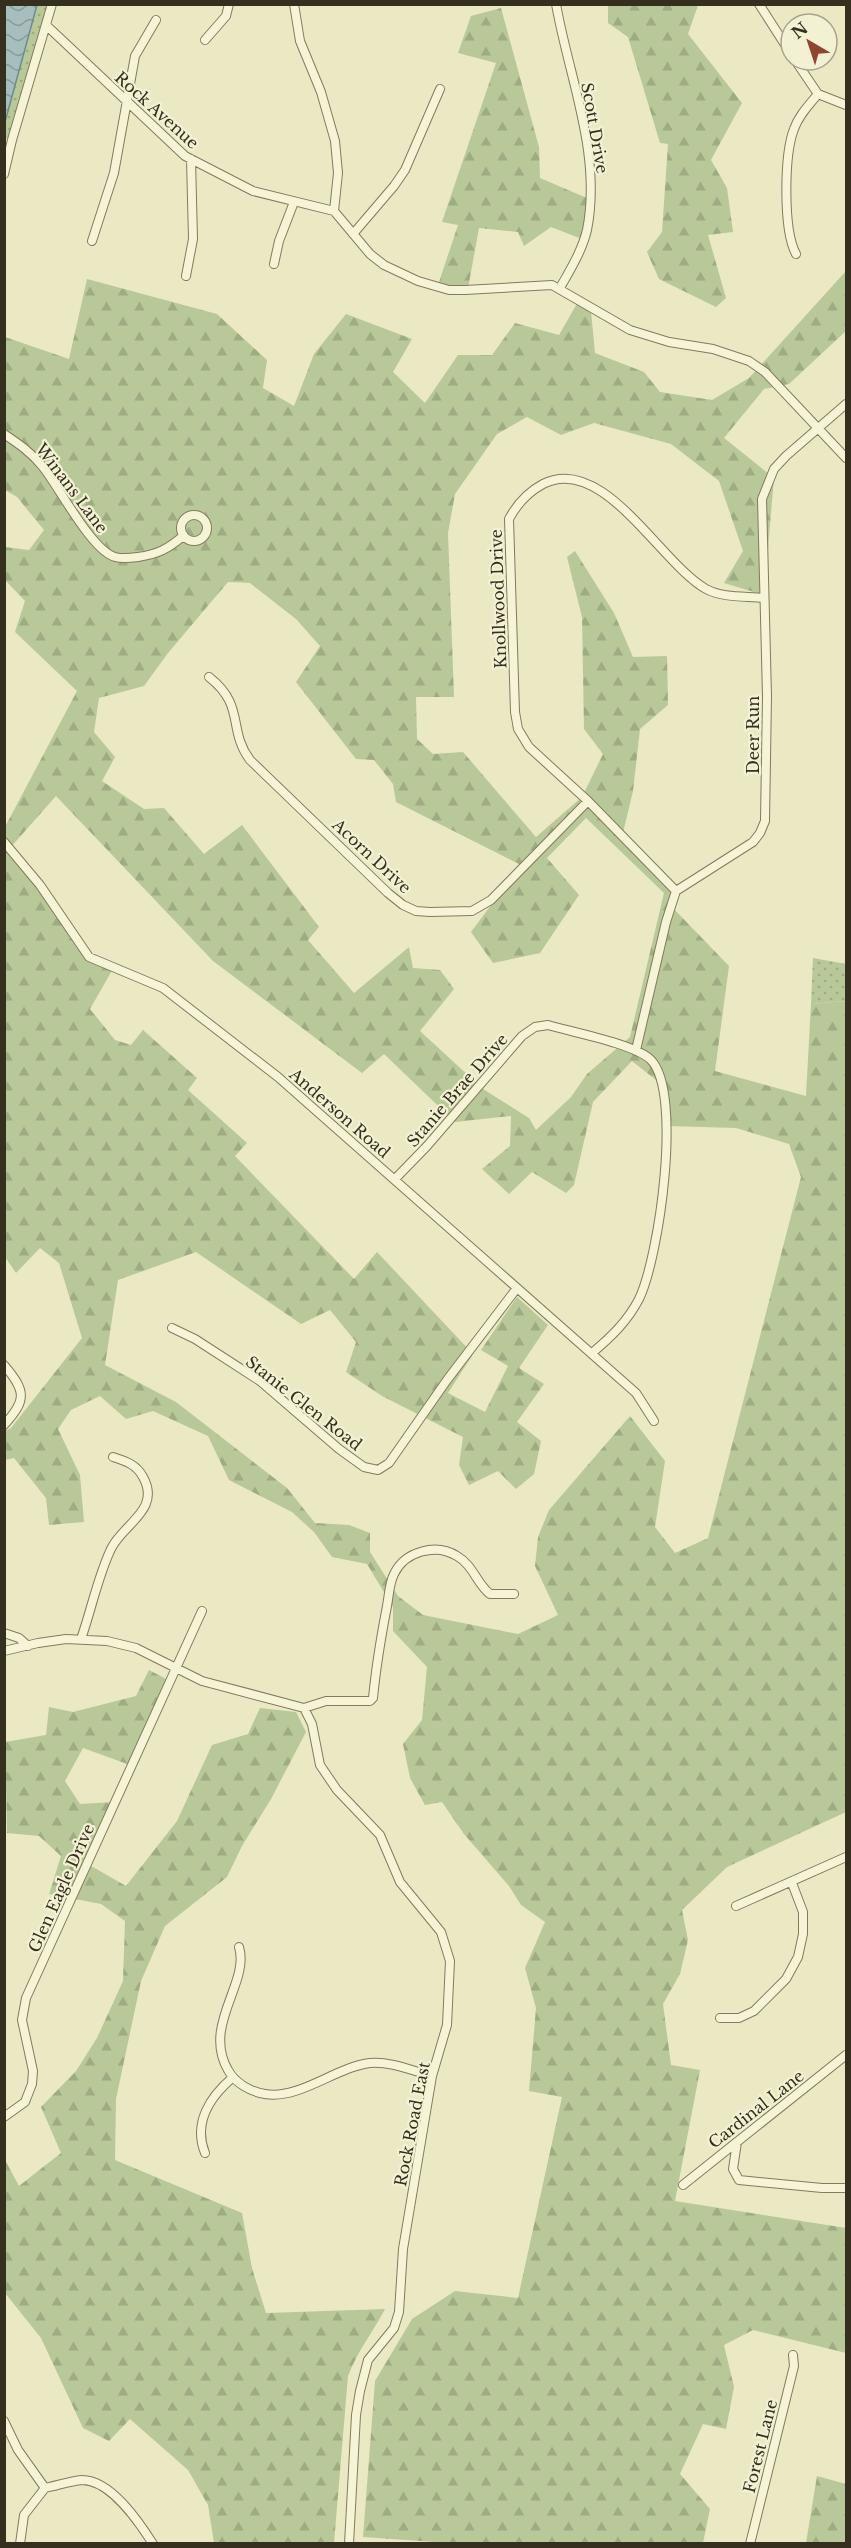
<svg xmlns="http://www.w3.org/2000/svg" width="851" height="2548" viewBox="0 0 851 2548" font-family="'Libre Baskerville',serif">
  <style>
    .green { fill: url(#green-dots) }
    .forest { fill: url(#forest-firs); fill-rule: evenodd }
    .water { fill: url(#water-waves); stroke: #6d8c8b; stroke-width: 1.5 }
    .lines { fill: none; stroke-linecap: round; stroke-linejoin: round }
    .minor-casing { stroke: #847a5c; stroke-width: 10 }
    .minor { stroke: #f6f4d7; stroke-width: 8 }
    .labels { text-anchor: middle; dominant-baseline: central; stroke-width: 4.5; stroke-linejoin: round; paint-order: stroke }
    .street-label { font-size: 16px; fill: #352f1f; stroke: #f3f1d3 }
  </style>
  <defs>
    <pattern id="green-dots" width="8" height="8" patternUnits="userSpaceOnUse" patternTransform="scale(1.5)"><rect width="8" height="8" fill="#b8c899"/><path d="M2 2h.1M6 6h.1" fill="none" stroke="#9fac83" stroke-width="1.8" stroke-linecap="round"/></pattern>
    <pattern id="forest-firs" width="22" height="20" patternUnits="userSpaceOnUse" patternTransform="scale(1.5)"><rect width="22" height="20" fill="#b8c899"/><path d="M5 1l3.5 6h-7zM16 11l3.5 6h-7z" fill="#9fac83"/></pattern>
    <pattern id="water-waves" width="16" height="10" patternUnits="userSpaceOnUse" patternTransform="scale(1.5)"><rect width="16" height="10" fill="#a6bebd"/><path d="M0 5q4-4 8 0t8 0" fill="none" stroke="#889b99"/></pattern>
  </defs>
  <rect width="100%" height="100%" fill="#ebe8c4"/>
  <path class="green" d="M 37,5 L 52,5 L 12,140 L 5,138 L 5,122 Z
    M 813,958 L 846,964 L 846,1001 L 811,1004 Z"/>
  <path class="forest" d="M 608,5 L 698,5 L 688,34 L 742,103 L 711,160 L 727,188 L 733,232 L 708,235 L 726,298 L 716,307 L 659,279 L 647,252 L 662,232 L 668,144 L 660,143 L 628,37 L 608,23 Z
    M 501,8 L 539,147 L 540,178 L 594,201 L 587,241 L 551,227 L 524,246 L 518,232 L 479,228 L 467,294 L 437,288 L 458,225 L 442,222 L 496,63 L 458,53 L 471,16 Z
    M 846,271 L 846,331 L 789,384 L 764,389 L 724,438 L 774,478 L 764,595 L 724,583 L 743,551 L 719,481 L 671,444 L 594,423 L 561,435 L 527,417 L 497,434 L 455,494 L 448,533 L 454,697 L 416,697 L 417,739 L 433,754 L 463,752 L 536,837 L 582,797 L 603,754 L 584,729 L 582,617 L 567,557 L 575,551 L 614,613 L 633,657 L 667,656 L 668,705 L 640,729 L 633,791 L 622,837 L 673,892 L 670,905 L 729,966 L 715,1071 L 806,1096 L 811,1004 L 846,1001 L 846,1812 L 727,1867 L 682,1910 L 688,1940 L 680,1974 L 663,2004 L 671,2065 L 700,2070 L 675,2201 L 846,2228 L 846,2353 L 753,2330 L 724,2345 L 734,2387 L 726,2429 L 703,2424 L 680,2474 L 710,2509 L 703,2543 L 464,2544 L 363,2537 L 375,2381 L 412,2319 L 455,2291 L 518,2298 L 562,2097 L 529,2091 L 536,2008 L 525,1968 L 545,1922 L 521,1905 L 509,1886 L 464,1834 L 442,1802 L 425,1805 L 410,1778 L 403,1744 L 422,1720 L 427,1667 L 393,1631 L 393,1607 L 367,1564 L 332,1557 L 314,1532 L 292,1512 L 229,1480 L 208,1436 L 153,1411 L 126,1419 L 100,1396 L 71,1410 L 58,1429 L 80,1475 L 84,1522 L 49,1525 L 46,1498 L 14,1458 L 5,1460 L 5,1431 L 11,1428 L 82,1338 L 59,1263 L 40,1248 L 16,1273 L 5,1257 L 5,827 L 77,691 L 15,632 L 25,601 L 5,580 L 5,547 L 29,550 L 44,530 L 17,497 L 5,490 L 5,337 L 69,359 L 87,279 L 217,314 L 267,360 L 263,388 L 294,406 L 314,354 L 346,314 L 412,339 L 393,372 L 425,403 L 458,355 L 492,355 L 515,323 L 559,335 L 578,302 L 591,311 L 595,353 L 644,372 L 660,392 L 712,400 L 749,378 ZM 228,582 L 250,583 L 296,619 L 320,646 L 296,682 L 356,759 L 374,760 L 393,784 L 396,802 L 521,865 L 471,932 L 493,963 L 540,953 L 579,895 L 547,858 L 586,818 L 664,893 L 630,1037 L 587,1074 L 571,1097 L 536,1130 L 529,1118 L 483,1089 L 420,1031 L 454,989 L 440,970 L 413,968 L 409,947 L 354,993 L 308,940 L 319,927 L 242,825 L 204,854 L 164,808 L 144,809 L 102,781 L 115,757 L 94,732 L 99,698 L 144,686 L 168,653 ZM 56,796 L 213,961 L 362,1073 L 384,1054 L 455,1122 L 511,1116 L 510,1146 L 482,1169 L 509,1194 L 532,1172 L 566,1193 L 574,1185 L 593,1102 L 632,1061 L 661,1084 L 668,1126 L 736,1128 L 789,1144 L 801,1177 L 708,1538 L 675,1553 L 655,1527 L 665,1461 L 630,1416 L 549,1510 L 538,1537 L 535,1566 L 558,1615 L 518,1634 L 423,1615 L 398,1596 L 370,1552 L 370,1533 L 349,1525 L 315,1523 L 287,1488 L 176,1402 L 105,1365 L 118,1280 L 196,1252 L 301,1324 L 330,1310 L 356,1342 L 346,1372 L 382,1396 L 463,1437 L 459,1465 L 469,1485 L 498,1471 L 516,1489 L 534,1474 L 541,1441 L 517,1422 L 544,1384 L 519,1368 L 548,1325 L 517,1297 L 481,1350 L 508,1366 L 485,1412 L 448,1393 L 473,1354 L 377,1252 L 354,1279 L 235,1156 L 247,1143 L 188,1090 L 197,1078 L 143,1030 L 131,1045 L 115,1040 L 90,1009 L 114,967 L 79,946 L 10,848 Z
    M 149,1670 L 170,1681 L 130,1765 L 83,1748 L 65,1781 L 80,1804 L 114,1802 L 86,1863 L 126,1886 L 177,1821 L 212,1745 L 248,1734 L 260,1708 L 296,1712 L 306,1732 L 271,1799 L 242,1846 L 227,1877 L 165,1926 L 141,1981 L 116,2099 L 115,2160 L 242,2213 L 252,2268 L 266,2313 L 385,2309 C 373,2332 357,2352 348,2376 L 334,2543 L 214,2543 L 208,2505 L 188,2470 L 130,2419 L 109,2441 L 83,2428 L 41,2338 L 5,2293 L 4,2158 L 19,2186 L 61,2153 L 41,2107 L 76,2071 L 97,2038 L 123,1981 L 125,1921 L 101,1904 L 49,1894 L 61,1856 L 39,1836 L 7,1833 L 5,1742 L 46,1735 L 49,1707 L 73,1712 L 136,1696 Z
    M 817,2476 L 846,2484 L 846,2543 L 806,2543 Z"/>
  <path class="water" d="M 5,4 L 37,5 L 5,122 L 4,5 Z"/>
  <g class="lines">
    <g class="minor-casing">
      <path id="minor" d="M 294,4 L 300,41 L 321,92 L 335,141 L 338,173 L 334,211 L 370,254 L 384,265 L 418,281 L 449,290 L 465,290 L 552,285 L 630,330 L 669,342 L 713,349 L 749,361 L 765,372 L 846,458
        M 556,4 C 569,78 602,154 587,230 C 582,251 570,270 560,288
        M 759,4 L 791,54
        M 46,25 L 185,156 L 253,191 L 334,211
        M 205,40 L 226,16 L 229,4
        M 795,60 L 818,94 L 846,105
        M 4,174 L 12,140 L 52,4
        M 353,234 L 394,186 L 405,170 L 440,89
        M 92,241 L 114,173 L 135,56 L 156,20
        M 796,254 C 783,230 784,155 794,129 C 799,115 809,105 818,94
        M 274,264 L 279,241 L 294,202
        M 186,276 L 193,239 L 191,159
        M 4,434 C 19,444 32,453 43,467 C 59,487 92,551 115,557 C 122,559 131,558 138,557 C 158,554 168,549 183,536
        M181 528a13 13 0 1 1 26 0a13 13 0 1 1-26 0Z
        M 209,677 C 246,706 227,729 250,760 L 388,893 L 403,905 L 416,911 L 430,912 L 472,911 L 491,900 L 588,801
        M 4,842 L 40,885 L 89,957 L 163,988 L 278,1077 L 636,1393 L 654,1421
        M 676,891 L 588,801 L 529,747 L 518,729 L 515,712 L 509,519 C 517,504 528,492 543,484 C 603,453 661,564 706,589 C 722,598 746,596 764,598
        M 636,1050 L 666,922 L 676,891 L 753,842 L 760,833 L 765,821 L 767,696 L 762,499 L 774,469 L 786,456 L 846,404
        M 395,1179 L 427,1146 L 522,1036 L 535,1027 L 548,1025 C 572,1032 635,1044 651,1060 C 683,1093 659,1258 639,1299 C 627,1322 611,1337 592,1353
        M 172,1328 L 195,1339 L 260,1381 L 339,1449 L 364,1467 L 378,1470 L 389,1463 L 447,1380 L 517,1288
        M 4,1365 C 26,1391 27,1400 4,1425
        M 4,1633 L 19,1638 L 28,1646
        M 81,1639 C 91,1611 99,1572 112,1547 C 125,1523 161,1509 143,1477 C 137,1465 126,1461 113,1457
        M 4,1651 L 38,1643 L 66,1639 L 107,1641 L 136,1648 L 202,1681 L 304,1708 L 326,1701 L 370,1701 L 373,1698 C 376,1667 381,1637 387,1606 C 389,1596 389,1584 394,1574 C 405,1551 436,1543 457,1556 C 473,1565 477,1584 490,1594 L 514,1594
        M 304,1708 L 312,1724 L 320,1765 L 337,1790 L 380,1835 L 400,1882 L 441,1932 L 450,1961 L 447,2025 L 432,2076 L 403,2249 L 399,2312 L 394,2328 L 368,2360 L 360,2391 L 356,2415 L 349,2544
        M 736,1906 L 846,1857
        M 239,1947 C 250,1983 202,2025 228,2070 C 235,2083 251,2092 265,2094 C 299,2100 336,2067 370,2063 C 390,2061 413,2071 432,2076
        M 720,2018 L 739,2018 L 754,2011 L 786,1979 L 798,1957 L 803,1934 L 803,1912 L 792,1883
        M 4,2117 L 25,2102 L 32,2084 L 33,2071 L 22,2020 L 26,1998 L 202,1611
        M 737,2142 L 733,2169 L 739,2180 L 822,2188 L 846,2188
        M 205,2153 C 193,2123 210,2097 232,2078
        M 683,2185 L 846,2055
        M 4,2421 L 18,2450 L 45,2488
        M 20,2544 L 24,2515 L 45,2488 C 56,2486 70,2481 82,2480 C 111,2480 139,2522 153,2544
        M 750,2544 L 794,2366 L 793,2355"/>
    </g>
    <use href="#minor" class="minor"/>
  </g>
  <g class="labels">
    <g class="street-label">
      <text transform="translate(157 110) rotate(42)">Rock Avenue</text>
      <text transform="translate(595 128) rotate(80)">Scott Drive</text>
      <text transform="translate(72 488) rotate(53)">Winans Lane</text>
      <text transform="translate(498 599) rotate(-92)">Knollwood Drive</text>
      <text transform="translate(753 735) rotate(-90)">Deer Run</text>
      <text transform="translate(372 856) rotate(43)">Acorn Drive</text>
      <text transform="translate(457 1090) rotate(-49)">Stanie Brae Drive</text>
      <text transform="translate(340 1113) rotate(41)">Anderson Road</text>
      <text transform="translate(304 1403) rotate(38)">Stanie Glen Road</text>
      <text transform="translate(61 1888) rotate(-66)">Glen Eagle Drive</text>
      <text transform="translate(756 2109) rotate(-38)">Cardinal Lane</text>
      <text transform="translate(412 2124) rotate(-79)">Rock Road East</text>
      <text transform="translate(760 2446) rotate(-76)">Forest Lane</text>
    </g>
  </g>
  <rect width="851" height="2548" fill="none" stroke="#352f1f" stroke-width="12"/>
  <g transform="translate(809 42) rotate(321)"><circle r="28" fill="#f3f1d3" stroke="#a7a38b" stroke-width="1.5"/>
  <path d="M0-4.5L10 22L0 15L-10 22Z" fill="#8e4631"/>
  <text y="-9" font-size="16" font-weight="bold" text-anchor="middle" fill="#352f1f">N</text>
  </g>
</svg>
